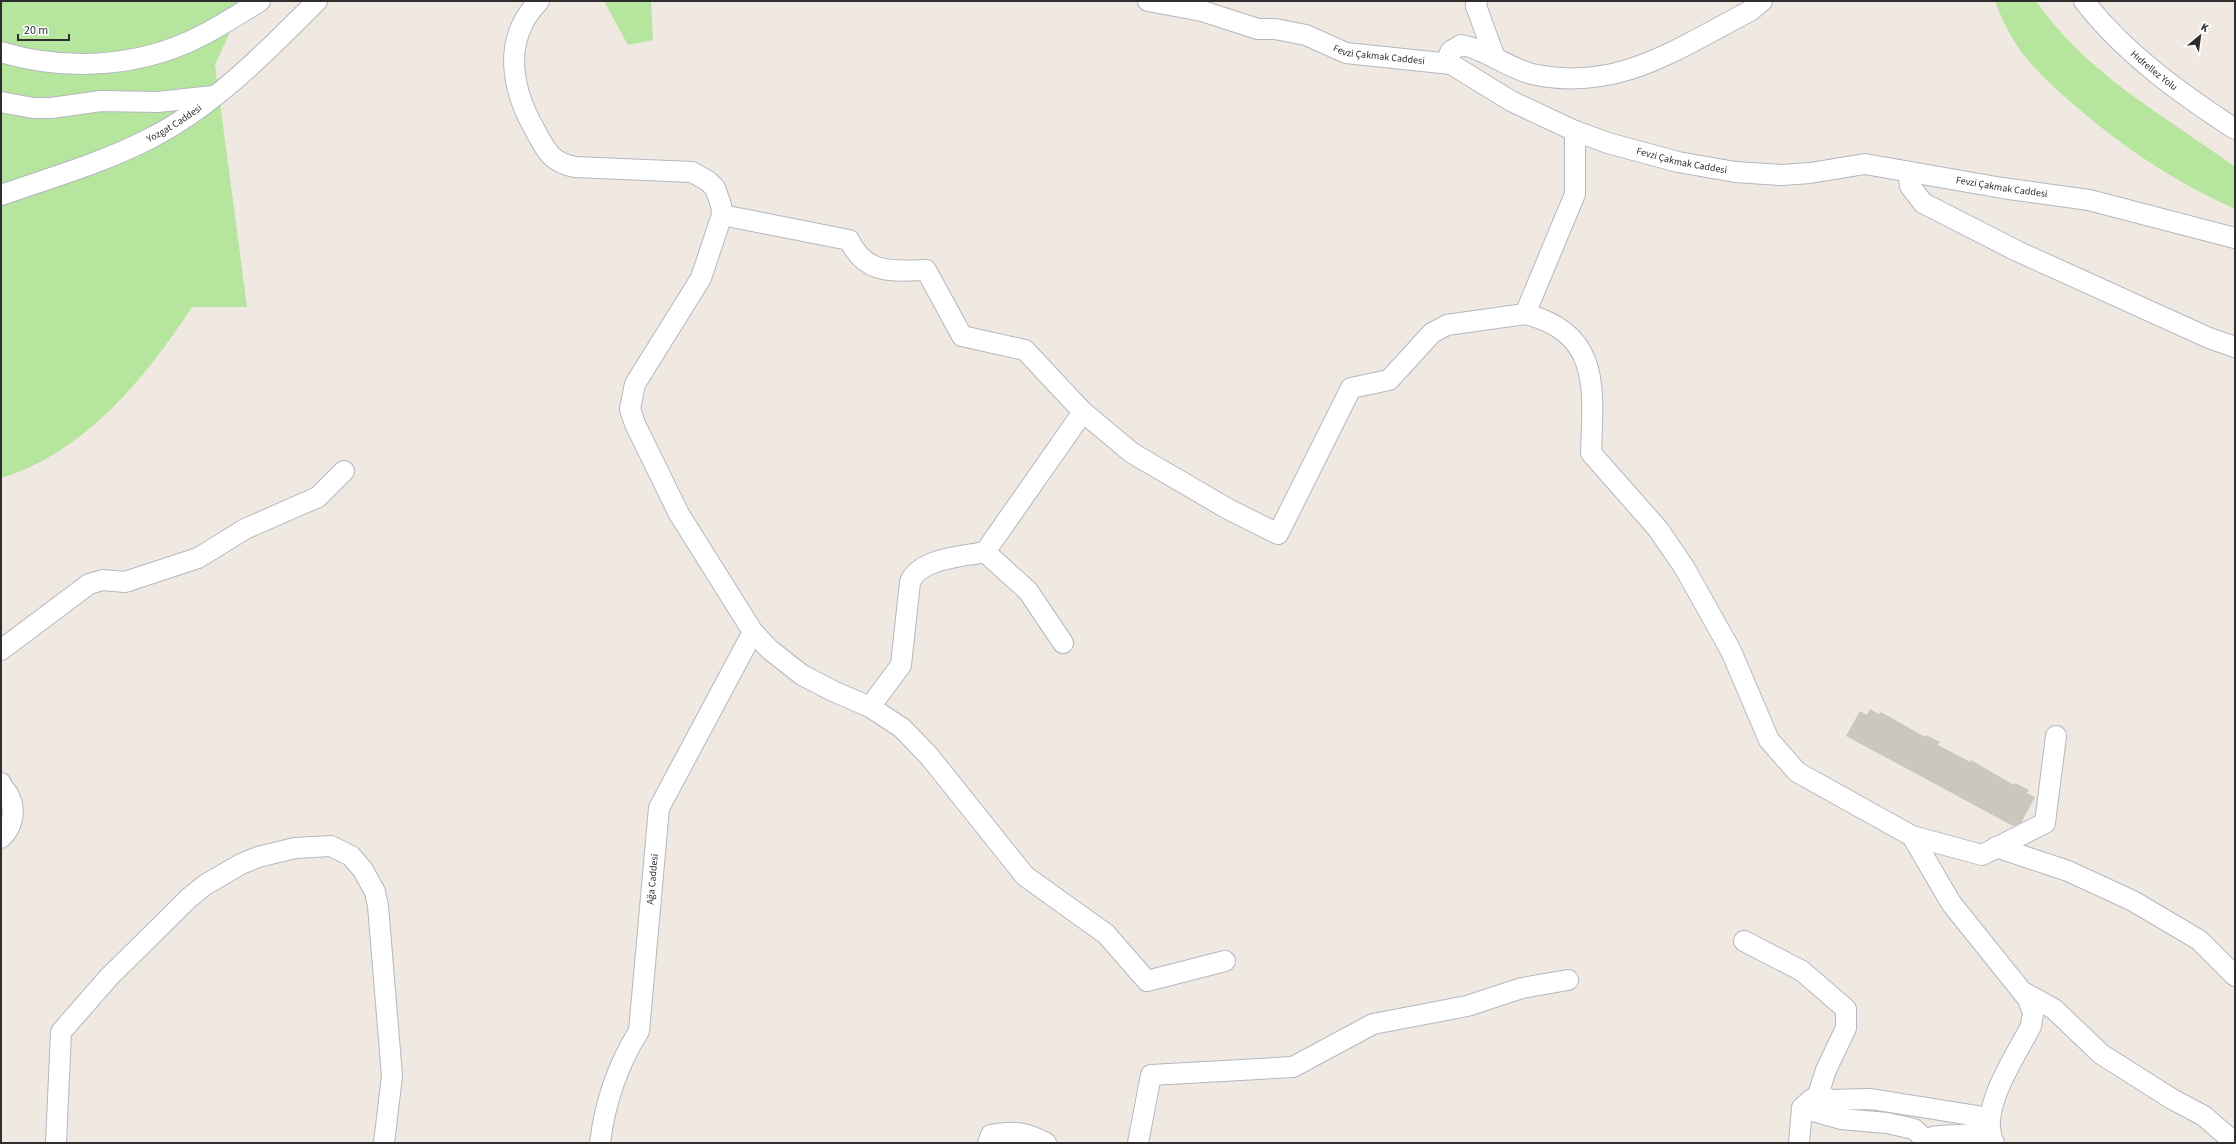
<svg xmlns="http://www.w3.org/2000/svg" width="2236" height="1144" viewBox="0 0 2236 1144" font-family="'Source Sans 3',sans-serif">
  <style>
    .green { fill: #b6e59e }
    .building { fill: #cbc7bf }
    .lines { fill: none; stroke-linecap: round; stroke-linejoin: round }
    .minor-casing { stroke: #b4b7c1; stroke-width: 22 }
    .minor { stroke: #fff; stroke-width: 20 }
    .labels { text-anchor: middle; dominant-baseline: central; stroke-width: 3; stroke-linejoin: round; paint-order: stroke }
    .street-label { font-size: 10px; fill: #2e2e2e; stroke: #fff }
  </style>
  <rect width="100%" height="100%" fill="#efe9e1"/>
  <path class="green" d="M 1,1 L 244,1 L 215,65 L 247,307 L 192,307 C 146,377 85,453 1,478 Z
    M 604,1 L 651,1 L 653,40 L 628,45 Z
    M 1995,1 L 2036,1 C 2087,75 2164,115 2235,167 L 2235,209 C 2175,182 2122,147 2073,104 C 2055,88 2038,73 2023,54 C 2011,38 2002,20 1995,1 Z"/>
  <path class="building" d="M 1870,709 L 1879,714 L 1881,712 L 1925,737 L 1926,735 L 1940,742 L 1938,745 L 1970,762 L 1971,760 L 2014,785 L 2015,783 L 2029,790 L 2027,793 L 2035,797 L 2021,823 L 2013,826 L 1846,736 L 1860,711 L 1867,715 Z"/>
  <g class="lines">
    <g class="minor-casing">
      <g id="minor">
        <path d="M 539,1 C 502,39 511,88 535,130 C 546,150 550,162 575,167 L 692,172 L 708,181 L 715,188 L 721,205 L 722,215 L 701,278 L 635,384 L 630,409 L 635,424 L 679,514 L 753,632 L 769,649 L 802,675 L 835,692 L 870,707 L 902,728 L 929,756 L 1025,876 L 1106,934 L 1147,981 L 1225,961"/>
        <path id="s1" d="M 1148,1 L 1202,11 L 1258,29 L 1275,29 L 1306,35 L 1346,53 L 1451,64 L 1511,101 L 1575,131 L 1608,143 L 1678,162 L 1735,172 L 1782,175 L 1810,173 L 1865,164 L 2002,188 L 2089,200 L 2235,238"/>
        <path d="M 1477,1 L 1476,6 L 1495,58"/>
        <path id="s2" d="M 2084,1 C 2124,53 2181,94 2235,129"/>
        <path d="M 1,52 C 61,70 128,68 186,43 C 212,32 236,16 260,1"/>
        <path d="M 1451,64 L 1449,55 L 1451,51 L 1461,45 C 1486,49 1507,68 1532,74 C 1617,93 1678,48 1750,11 L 1762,1"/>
        <path d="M 1,102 L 33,108 L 51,108 L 101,101 L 158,102 L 213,96"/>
        <path d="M 1908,172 L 1910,186 L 1923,203 L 2017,251 L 2209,338 L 2235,347"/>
        <path id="s3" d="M 1,195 C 50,178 102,163 149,139 C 214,106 266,52 317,1"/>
        <path d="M 722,215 L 849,240 C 866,275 892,271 926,270 L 962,336 L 1025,350 L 1083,412"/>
        <path d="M 1525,314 C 1602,333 1593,391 1591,453 L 1658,529 L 1684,567 L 1731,651 L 1769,740 L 1797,772 L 1912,836 L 1951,903 L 2028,999 L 2033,1013 L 2031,1026 C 2016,1056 1977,1111 1994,1143"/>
        <path d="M 985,552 L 1028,591 L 1063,643"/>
        <path d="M 1,650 L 89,584 L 103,580 L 125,582 L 198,558 L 245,529 L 318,497 L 344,471"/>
        <path d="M 870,707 L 901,665 L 910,582 C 920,558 962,557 985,552 L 1083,412 L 1132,453 L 1228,509 L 1278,534 L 1351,388 L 1389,380 L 1432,333 L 1447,325 L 1525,314 L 1575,194 L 1575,131"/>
        <path d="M 1,783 C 2,788 7,791 9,796 C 16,810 13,827 1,838"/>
        <path d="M 1912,836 L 1982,855 L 2045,823 L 2056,736"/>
        <path d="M 1996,847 L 2068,871 L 2133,901 L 2199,940 L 2235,976"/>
        <path d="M 1744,941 L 1802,971 L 1846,1009 L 1846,1028 L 1826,1070 L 1819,1092 L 1830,1100 L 1871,1099 L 1990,1118"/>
        <path d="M 2023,992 L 2054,1009 L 2101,1054 L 2172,1099 L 2204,1116 L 2235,1143"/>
        <path d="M 1802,1108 L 1841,1119 L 1887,1123 L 1914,1129 L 1927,1141"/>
        <path d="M 56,1143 L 61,1032 L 109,977 L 189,898 L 205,885 L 241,864 L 258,857 L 295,848 L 331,846 L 351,856 L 363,870 L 375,892 L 378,906 L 392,1076 L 384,1143"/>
        <path id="s4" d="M 600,1143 C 605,1102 617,1066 639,1031 L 659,808 L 753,632"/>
        <path d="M 988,1143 L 991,1135 C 1012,1130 1028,1133 1046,1143"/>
        <path d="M 1138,1143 L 1151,1075 L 1293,1067 L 1373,1024 L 1467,1006 L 1522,988 L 1568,980"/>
        <path d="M 1799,1143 L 1802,1108 L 1812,1099"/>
        <path d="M 1925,1143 L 1933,1137 L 1940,1136 L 1991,1133"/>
      </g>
    </g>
    <use href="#minor" class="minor"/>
  </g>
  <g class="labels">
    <g class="street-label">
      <text stroke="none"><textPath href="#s1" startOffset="239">Fevzi Çakmak Caddesi</textPath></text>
      <text stroke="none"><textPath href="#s2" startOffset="99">Hıdrellez Yolu</textPath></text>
      <text stroke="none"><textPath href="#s3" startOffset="188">Yozgat Caddesi</textPath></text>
      <text stroke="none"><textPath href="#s1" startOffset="564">Fevzi Çakmak Caddesi</textPath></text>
      <text stroke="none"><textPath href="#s1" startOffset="888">Fevzi Çakmak Caddesi</textPath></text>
      <text stroke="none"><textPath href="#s4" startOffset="272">Ağa Caddesi</textPath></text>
    </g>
  </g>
  <rect width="2236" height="1144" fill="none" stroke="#2e2e2e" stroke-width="4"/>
  <g transform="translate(2200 36) rotate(29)" stroke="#ffffff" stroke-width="3" paint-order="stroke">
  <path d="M0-3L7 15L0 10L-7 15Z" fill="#2e2e2e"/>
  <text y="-6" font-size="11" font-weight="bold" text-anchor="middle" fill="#2e2e2e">K</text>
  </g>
  <path d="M18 34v6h51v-6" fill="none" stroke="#2e2e2e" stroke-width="2"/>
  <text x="24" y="34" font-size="12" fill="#2e2e2e" stroke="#ffffff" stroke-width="3" paint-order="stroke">20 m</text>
</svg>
